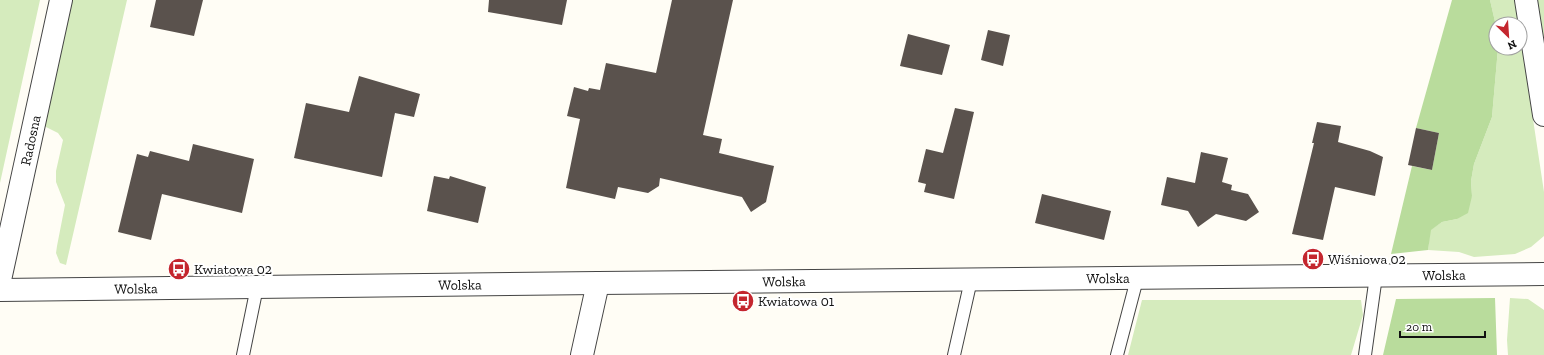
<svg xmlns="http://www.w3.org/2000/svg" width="1544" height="355" viewBox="0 0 1544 355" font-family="'Zilla Slab',serif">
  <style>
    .green { fill: #d5ebbd }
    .forest { fill: #b9dc9c }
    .building { fill: #5a524d }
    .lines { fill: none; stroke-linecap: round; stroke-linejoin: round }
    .service-casing { stroke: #444; stroke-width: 14 }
    .minor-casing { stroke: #444; stroke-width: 24 }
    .tertiary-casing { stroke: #444; stroke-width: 24 }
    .service { stroke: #fff; stroke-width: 12 }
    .minor { stroke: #fff; stroke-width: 22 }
    .tertiary { stroke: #fff; stroke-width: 22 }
    .labels { text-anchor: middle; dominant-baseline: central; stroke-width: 4; stroke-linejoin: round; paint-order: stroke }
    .street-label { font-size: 14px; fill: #111; stroke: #fff }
    .poi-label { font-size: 14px; fill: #111; stroke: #fff; text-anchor: start }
  </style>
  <rect width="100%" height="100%" fill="#fffdf5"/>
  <path class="green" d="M 0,0 L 40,0 L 0,183 Z
    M 71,0 L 127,0 L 66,265 L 60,263 L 56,253 L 57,246 L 65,205 L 56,182 L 56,171 L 63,140 L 58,133 L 42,125 Z
    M 1490,0 L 1515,0 L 1519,24 L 1496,24 L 1496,26 Z
    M 1537,0 L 1544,0 L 1544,42 Z
    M 1520,33 L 1544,192 L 1544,236 L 1531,247 L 1515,254 L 1474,257 L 1459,252 L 1428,250 L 1430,230 L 1442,222 L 1457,219 L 1472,196 L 1471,181 L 1474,164 L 1492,117 L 1498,48 L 1520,48 Z
    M 1510,298 L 1528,299 L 1544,310 L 1544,355 L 1508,355 L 1507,340 Z
    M 1142,300 L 1361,300 L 1363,315 L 1351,355 L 1128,355 Z"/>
  <path class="forest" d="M 1452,0 L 1490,0 L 1496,26 L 1496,48 L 1498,48 L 1492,117 L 1474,164 L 1471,181 L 1472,196 L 1468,213 L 1457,219 L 1442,222 L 1431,230 L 1428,250 L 1391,254 L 1412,166 L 1432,170 L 1439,133 L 1416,128 Z
    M 1495,298 L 1497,355 L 1383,355 L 1396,299 Z"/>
  <path class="building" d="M 156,0 L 203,0 L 194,36 L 150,27 Z
    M 489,0 L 567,0 L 562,25 L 488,12 Z
    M 672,0 L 733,0 L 703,135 L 722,139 L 719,153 L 774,166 L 766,202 L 751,212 L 742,197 L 660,178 L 659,186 L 648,193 L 618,187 L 615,199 L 566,188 L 580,119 L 567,116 L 574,87 L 588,91 L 589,88 L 600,90 L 606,63 L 656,73 Z
    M 988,30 L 1010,35 L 1003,66 L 981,60 Z
    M 908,34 L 950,45 L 942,75 L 900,66 Z
    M 359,76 L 420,94 L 414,117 L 395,113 L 382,177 L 294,158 L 306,103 L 349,112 Z
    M 955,108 L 974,112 L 954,199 L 924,192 L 926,184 L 918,182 L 926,149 L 943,153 Z
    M 1317,122 L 1341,126 L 1338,142 L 1370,151 L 1383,157 L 1375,196 L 1335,187 L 1323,240 L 1292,234 L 1314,143 L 1312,143 Z
    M 1416,128 L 1439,133 L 1432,170 L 1408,165 Z
    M 193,144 L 254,159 L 242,213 L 162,194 L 151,240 L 118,232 L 137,154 L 148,157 L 150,151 L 189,161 Z
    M 1201,152 L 1228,158 L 1222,182 L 1232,185 L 1231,190 L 1248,194 L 1259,212 L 1246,221 L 1216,214 L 1198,227 L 1188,211 L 1161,205 L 1167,177 L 1195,183 Z
    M 434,176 L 449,179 L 450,176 L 486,187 L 478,223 L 427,211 Z
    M 1042,194 L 1111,211 L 1104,240 L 1035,223 Z"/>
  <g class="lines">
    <g class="service-casing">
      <path id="service" d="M 243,355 L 257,287
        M 954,355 L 971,280
        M 1117,355 L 1137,279
        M 1365,355 L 1376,276"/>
    </g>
    <g class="minor-casing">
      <g id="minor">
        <path d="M 1526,0 L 1544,115"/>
        <path id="s1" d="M 0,280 L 61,0"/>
        <path d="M 582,355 L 598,283"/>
      </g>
    </g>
    <g class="tertiary-casing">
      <g id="tertiary">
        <path id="s2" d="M 0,290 L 598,283 L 1544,274"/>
      </g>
    </g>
    <use href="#service" class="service"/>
    <use href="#minor" class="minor"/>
    <use href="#tertiary" class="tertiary"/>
  </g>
  <defs>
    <g id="bus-disc" transform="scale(1.15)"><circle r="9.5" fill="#c4262e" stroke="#fff"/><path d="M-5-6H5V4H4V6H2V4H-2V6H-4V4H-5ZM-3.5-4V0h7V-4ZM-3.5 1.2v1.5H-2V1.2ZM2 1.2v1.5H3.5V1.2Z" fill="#fff"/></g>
  </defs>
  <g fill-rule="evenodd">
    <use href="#bus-disc" x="1313" y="259"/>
    <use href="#bus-disc" x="179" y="269"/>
    <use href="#bus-disc" x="743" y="301"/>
  </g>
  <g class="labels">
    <g class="street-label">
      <text stroke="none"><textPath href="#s1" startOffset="143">Radosna</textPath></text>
      <text stroke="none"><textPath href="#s2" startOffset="1444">Wolska</textPath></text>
      <text stroke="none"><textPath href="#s2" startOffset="1108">Wolska</textPath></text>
      <text stroke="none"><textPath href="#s2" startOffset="784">Wolska</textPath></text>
      <text stroke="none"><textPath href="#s2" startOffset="460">Wolska</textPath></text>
      <text stroke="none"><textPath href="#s2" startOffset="136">Wolska</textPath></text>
    </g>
    <g class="poi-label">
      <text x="1328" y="259">Wiśniowa 02</text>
      <text x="194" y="269">Kwiatowa 02</text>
      <text x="758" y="301">Kwiatowa 01</text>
    </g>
  </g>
  <g transform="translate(1508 36) rotate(155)"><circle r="19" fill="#ffffff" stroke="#a0a0a0"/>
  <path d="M0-3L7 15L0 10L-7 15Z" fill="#c4262e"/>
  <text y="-6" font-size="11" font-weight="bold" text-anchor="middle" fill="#111111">N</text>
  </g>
  <path d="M1400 331v6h85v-6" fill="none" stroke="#111111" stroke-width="2"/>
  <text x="1406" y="331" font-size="12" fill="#111111" stroke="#ffffff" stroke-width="3" paint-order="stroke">20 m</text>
</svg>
